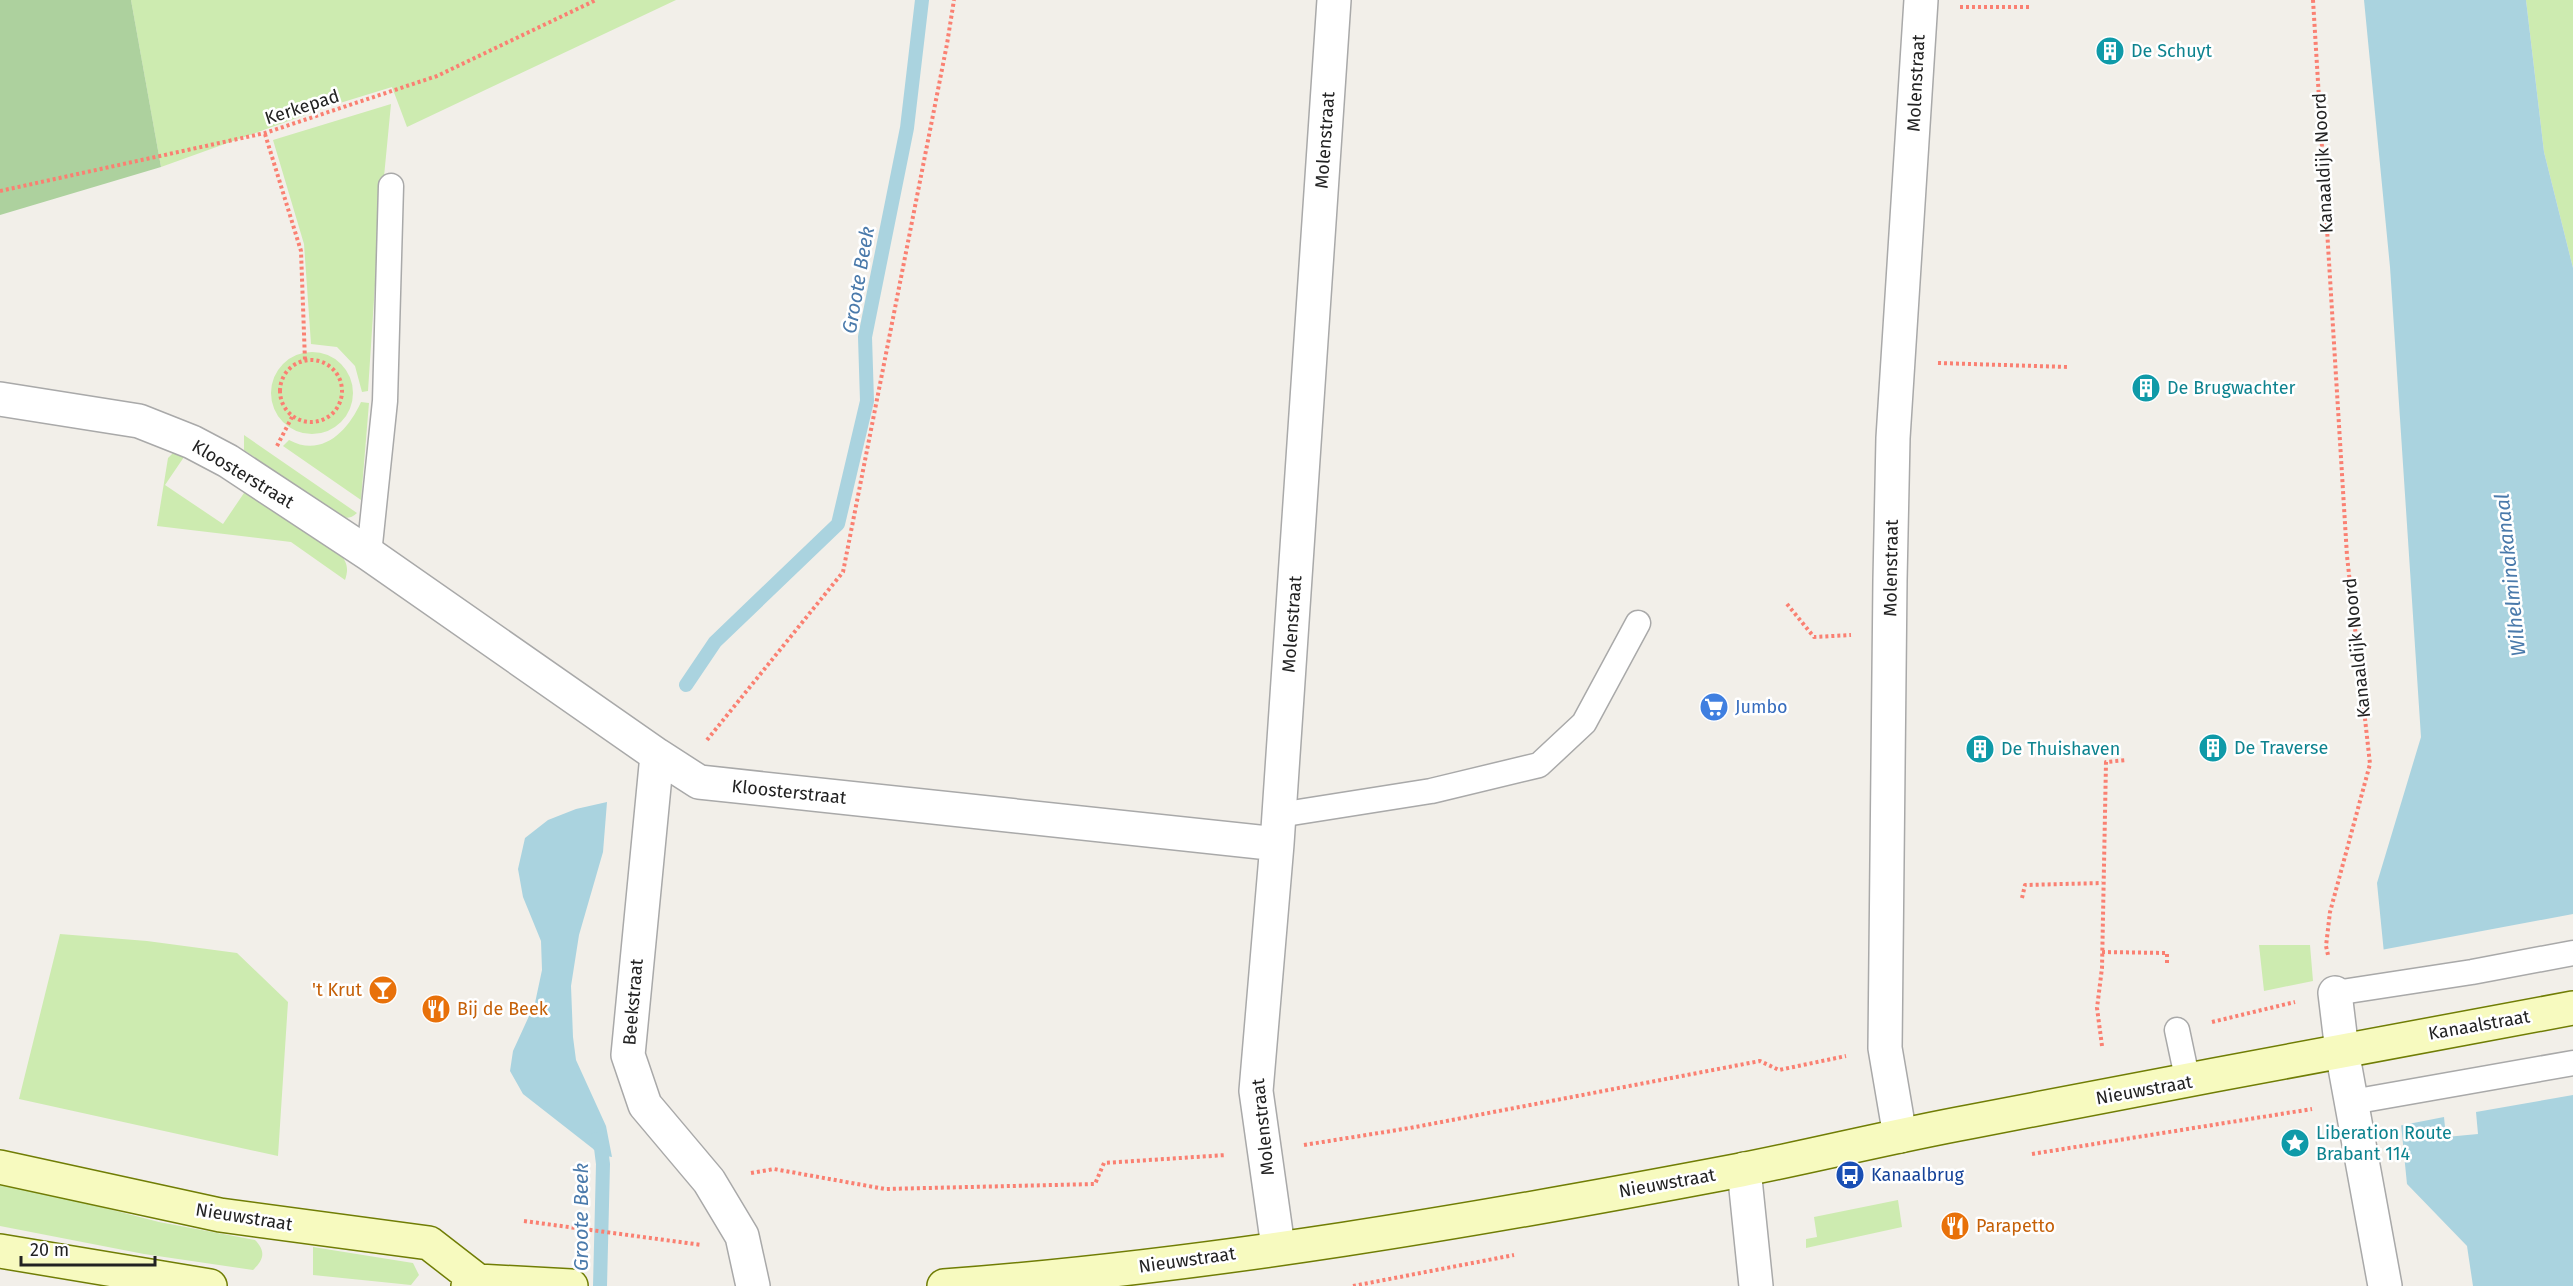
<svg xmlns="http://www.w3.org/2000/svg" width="2573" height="1286" viewBox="0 0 2573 1286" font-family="'Fira Sans',sans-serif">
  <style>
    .grass { fill: #cdebb0 }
    .forest { fill: #add19e }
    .water { fill: #aad3df }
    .pier { fill: #f2efe9 }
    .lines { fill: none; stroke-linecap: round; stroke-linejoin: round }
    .stream { stroke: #aad3df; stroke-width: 14 }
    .lane-casing { stroke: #a9a9a9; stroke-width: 27 }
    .street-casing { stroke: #a9a9a9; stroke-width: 36 }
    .secondary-casing { stroke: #707d05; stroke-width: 36 }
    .path { stroke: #fa8072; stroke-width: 4; stroke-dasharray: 3 3; stroke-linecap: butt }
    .lane { stroke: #fff; stroke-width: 24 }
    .street { stroke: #fff; stroke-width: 33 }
    .secondary { stroke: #f7fabf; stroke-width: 33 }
    .labels { text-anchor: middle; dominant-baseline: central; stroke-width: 5; stroke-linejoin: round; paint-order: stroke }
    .culture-label { font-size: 18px; fill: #0d838f; stroke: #fff; text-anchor: start }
    .street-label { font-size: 18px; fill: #222; stroke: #fff }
    .shop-label { font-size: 18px; fill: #366cbe; stroke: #fff; text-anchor: start }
    .food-label { font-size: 18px; fill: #c56008; stroke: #fff; text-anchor: start }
    .transit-label { font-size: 18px; fill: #164399; stroke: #fff; text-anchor: start }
    .water-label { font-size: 20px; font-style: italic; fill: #4a7aab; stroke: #fff }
  </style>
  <rect width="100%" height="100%" fill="#f2efe9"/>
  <path class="grass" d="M 131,0 L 676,0 L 407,127 L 392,87 L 327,107 L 161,167 Z
    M 2526,0 L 2573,0 L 2573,268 L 2544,152 Z
    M 391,104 L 378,239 L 368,391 L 362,392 L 355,366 L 337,347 L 311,344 L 304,244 L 273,140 Z
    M271 393a41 41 0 1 1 82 0a41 41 0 1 1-82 0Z
    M 361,402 L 369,403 L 361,500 L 283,446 L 289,440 C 322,458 348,431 361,402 Z
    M 244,435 L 357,513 C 350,519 346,519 338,515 L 244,450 Z
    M 174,452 L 184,457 L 165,485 L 223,524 L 244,493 L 250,492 L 340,553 C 347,563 349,568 345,580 L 291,542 L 157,526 L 168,458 Z
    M 60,934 L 147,941 L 237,953 L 288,1002 L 278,1156 L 19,1099 Z
    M 2259,945 L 2310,945 L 2313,981 L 2264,991 Z
    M 0,1181 L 159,1222 L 255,1240 C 266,1251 264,1260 253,1270 L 144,1254 L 0,1226 Z
    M 1898,1200 L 1902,1227 L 1806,1248 L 1806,1239 L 1817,1237 L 1814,1217 Z
    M 313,1247 L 413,1263 L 419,1275 L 411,1285 L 313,1275 Z"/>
  <path class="forest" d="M 0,0 L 131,0 L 161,167 L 0,215 Z"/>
  <path class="water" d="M 2364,0 L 2526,0 L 2544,152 L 2573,268 L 2573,1286 L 2473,1286 L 2467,1246 L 2407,1184 L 2377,883 L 2421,737 L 2390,267 Z
    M 607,802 L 603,852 L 579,935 L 571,986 L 573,1037 L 576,1060 L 606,1126 L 612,1157 L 601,1155 L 523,1094 L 510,1071 L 513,1051 L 535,1003 L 542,970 L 541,941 L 523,897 L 518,869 L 525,838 L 548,820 L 576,809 Z"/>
  <path class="pier" d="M 2573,914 L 2573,1095 L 2476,1112 L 2478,1134 L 2446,1137 L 2444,1117 L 2398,1126 L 2381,950 Z"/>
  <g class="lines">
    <path class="stream" d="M 686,685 L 715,642 L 838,524 L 867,401 L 865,337 L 907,128 L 922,0
      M 596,1139 L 601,1148 L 603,1164 L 600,1286"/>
    <g class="lane-casing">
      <path id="lane" d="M 369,554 L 385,401 L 391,186
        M 1279,815 L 1431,791 L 1539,765 L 1584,723 L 1638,623
        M 2335,993 L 2472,972 L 2573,953
        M 2177,1030 L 2188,1082
        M 2352,1102 L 2573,1063"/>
    </g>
    <g class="street-casing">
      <path id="street" d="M 0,399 L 139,421 L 192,442 L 228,461 L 369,554 L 657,755 L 699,782 L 1277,844
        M 657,755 L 628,1055 L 645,1105 L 709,1181 L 742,1236 L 753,1286
        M 2335,993 L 2342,1051 L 2385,1286
        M 1900,1136 L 1885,1048 L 1890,580 L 1893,438 L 1921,0
        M 1744,1169 L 1756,1286
        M 1278,1247 L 1256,1091 L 1277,844 L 1334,0"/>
    </g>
    <g class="secondary-casing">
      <path id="secondary" d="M 0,1167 L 220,1215 L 429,1243 L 478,1281
        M 0,1251 L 210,1286
        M 468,1286 L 478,1281 L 571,1286
        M 944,1286 C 1211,1266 1478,1220 1741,1170 C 1817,1155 1893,1136 1969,1122 C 2170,1083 2372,1045 2573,1008"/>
    </g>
    <path class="path" d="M 2313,0 L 2347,556 L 2370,764 L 2330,912 L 2326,946 L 2328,955
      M 1960,7 L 2032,7
      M 265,134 L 301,251 L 305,361
      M 0,191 L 265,133 L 437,76 L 596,0
      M280 391a31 31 0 1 1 62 0a31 31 0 1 1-62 0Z
      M 1938,363 L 2068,367
      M 277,446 L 292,417
      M 1787,604 L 1814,637 L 1851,635
      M 707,740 L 843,572 L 947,44 L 954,0
      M 2022,898 L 2025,885 L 2102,883
      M 2102,952 L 2167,953 L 2167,963
      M 2212,1022 L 2295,1002
      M 2102,1046 L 2097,1008 L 2102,968 L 2106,762 L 2127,760
      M 1304,1145 L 1410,1128 L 1760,1061 L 1779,1070 L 1846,1056
      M 2032,1154 L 2312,1109
      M 751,1173 L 774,1169 L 885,1189 L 1095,1184 L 1104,1163 L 1226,1155
      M 524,1221 L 702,1245
      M 1353,1286 L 1514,1255"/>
    <use href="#lane" class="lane"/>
    <use href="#street" class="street"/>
    <use href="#secondary" class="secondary"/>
  </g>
  <defs>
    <g id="building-disc" transform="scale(1.5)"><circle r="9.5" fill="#0f9aa8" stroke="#fff"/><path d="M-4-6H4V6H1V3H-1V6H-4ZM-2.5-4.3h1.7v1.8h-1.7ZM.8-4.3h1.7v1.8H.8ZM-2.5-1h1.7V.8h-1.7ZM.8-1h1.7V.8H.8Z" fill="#fff"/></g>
    <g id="supermarket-disc" transform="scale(1.5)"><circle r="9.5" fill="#3f7fe0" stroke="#fff"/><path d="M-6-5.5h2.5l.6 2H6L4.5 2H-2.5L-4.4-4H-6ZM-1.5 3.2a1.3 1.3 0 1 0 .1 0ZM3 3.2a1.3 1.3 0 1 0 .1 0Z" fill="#fff"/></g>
    <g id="bar-disc" transform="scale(1.5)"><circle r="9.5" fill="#e8710a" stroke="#fff"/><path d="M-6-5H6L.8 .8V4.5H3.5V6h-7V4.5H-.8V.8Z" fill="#fff"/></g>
    <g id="restaurant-disc" transform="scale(1.5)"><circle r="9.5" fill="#e8710a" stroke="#fff"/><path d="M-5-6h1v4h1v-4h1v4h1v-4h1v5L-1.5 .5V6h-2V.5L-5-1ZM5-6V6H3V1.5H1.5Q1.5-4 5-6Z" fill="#fff"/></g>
    <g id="sight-disc" transform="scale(1.5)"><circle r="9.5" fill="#0f9aa8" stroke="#fff"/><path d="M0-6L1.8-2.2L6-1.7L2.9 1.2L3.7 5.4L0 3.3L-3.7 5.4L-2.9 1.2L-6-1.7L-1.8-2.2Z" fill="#fff"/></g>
    <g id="bus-disc" transform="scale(1.5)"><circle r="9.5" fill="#1a4fb4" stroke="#fff"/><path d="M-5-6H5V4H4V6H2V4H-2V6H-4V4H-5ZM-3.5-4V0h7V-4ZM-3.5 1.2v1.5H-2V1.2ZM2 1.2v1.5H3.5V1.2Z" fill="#fff"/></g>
  </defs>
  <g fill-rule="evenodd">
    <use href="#building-disc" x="2110" y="51"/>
    <use href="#building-disc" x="2146" y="388"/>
    <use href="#supermarket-disc" x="1714" y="707"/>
    <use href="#building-disc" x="2213" y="748"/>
    <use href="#building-disc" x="1980" y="749"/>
    <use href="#bar-disc" x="383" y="990"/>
    <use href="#restaurant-disc" x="436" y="1009"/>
    <use href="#sight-disc" x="2295" y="1143"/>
    <use href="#bus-disc" x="1850" y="1175"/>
    <use href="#restaurant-disc" x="1955" y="1226"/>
  </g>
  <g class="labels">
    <g class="culture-label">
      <text x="2131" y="51">De Schuyt</text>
      <text x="2167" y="388">De Brugwachter</text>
      <text x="2234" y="748">De Traverse</text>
      <text x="2001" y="749">De Thuishaven</text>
      <text x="2316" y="1133">Liberation Route<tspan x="2316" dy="21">Brabant 114</tspan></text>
    </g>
    <g class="street-label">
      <text transform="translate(1916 83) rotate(-87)">Molenstraat</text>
      <text transform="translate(302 107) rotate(-18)">Kerkepad</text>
      <text transform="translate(1325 140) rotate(-86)">Molenstraat</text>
      <text transform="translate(2323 163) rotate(-93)">Kanaaldijk Noord</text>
      <text transform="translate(243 474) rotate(31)">Kloosterstraat</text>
      <text transform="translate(1891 568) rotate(-89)">Molenstraat</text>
      <text transform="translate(1292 624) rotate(-86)">Molenstraat</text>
      <text transform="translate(2357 648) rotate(-96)">Kanaaldijk Noord</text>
      <text transform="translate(789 792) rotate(6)">Kloosterstraat</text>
      <text transform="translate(633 1002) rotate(-85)">Beekstraat</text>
      <text transform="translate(2479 1025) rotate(-10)">Kanaalstraat</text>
      <text transform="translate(2144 1090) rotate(-10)">Nieuwstraat</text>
      <text transform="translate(1263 1127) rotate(-96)">Molenstraat</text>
      <text transform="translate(1667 1183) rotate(-10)">Nieuwstraat</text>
      <text transform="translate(244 1217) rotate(9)">Nieuwstraat</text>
      <text transform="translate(1187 1260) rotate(-8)">Nieuwstraat</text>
    </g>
    <g class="shop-label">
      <text x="1735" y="707">Jumbo</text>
    </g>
    <g class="food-label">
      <text x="362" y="990" text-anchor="end">'t Krut</text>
      <text x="457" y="1009">Bij de Beek</text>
      <text x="1976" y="1226">Parapetto</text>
    </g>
    <g class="transit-label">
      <text x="1871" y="1175">Kanaalbrug</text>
    </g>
    <g class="water-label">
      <text transform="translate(858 280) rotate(-80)">Groote Beek</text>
      <text transform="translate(2510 575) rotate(-96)">Wilhelminakanaal</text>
      <text transform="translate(581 1217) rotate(-90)">Groote Beek</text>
    </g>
  </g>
  <path d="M21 1256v9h134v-9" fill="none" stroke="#222222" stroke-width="3"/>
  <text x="30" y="1256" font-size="18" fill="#222222" stroke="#ffffff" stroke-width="4.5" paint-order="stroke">20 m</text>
</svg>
